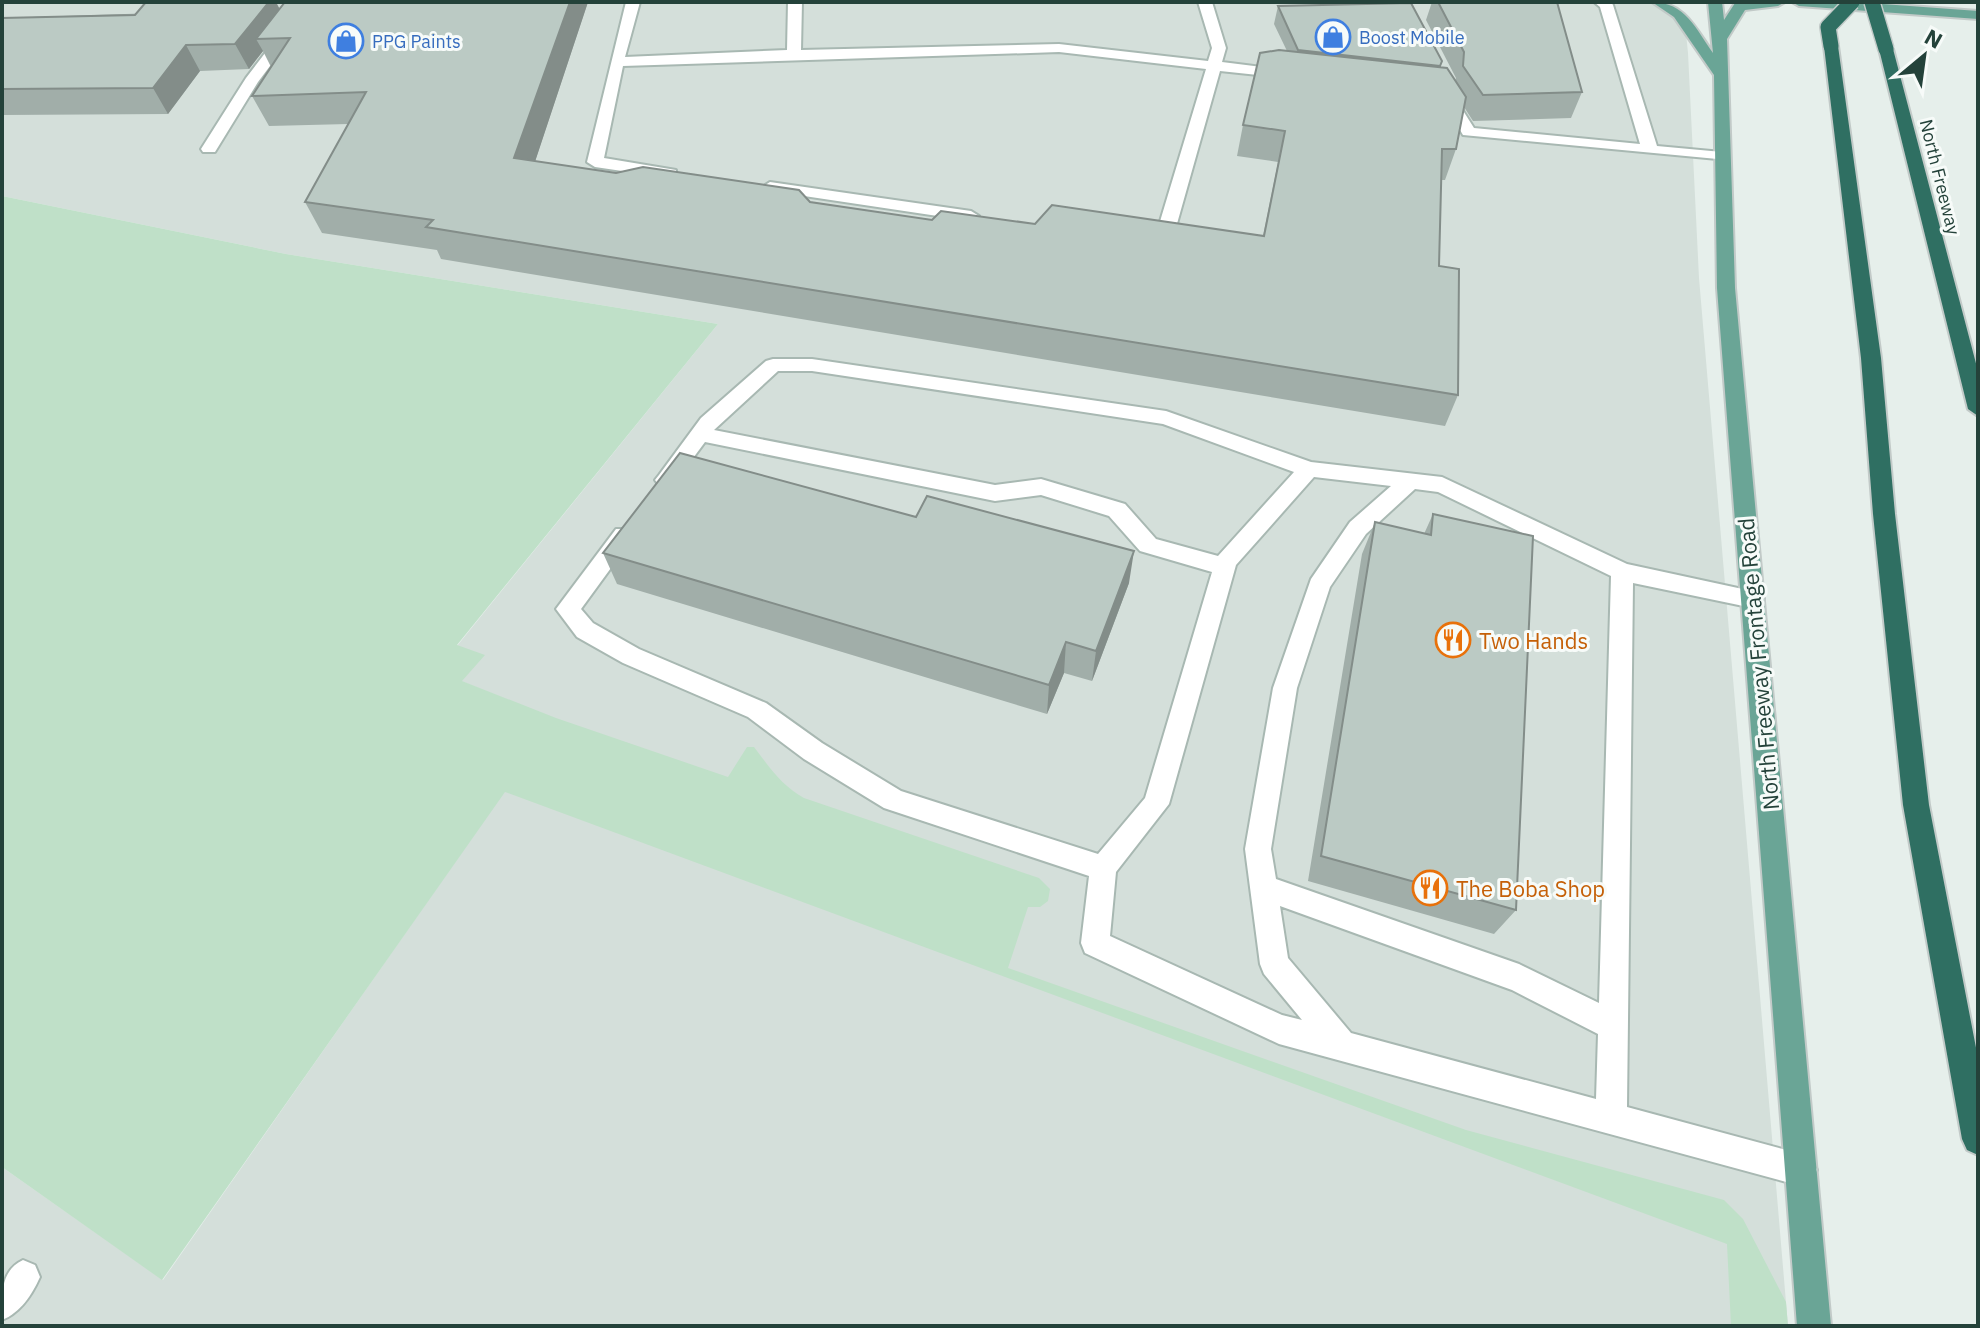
<svg xmlns="http://www.w3.org/2000/svg" width="1980" height="1328" viewBox="0 0 1980 1328" font-family="'IBM Plex Sans',sans-serif">
  <style>
    .built { fill: #d4dfda }
    .green { fill: #bfe0c8 }
    .lines { fill: none; stroke-linecap: round; stroke-linejoin: round }
    .minor-casing { stroke: #a8b8b2; stroke-width: 4 }
    .major-casing { stroke: #c2cac8; stroke-width: 4 }
    .highway-casing { stroke: #c2cac8; stroke-width: 4 }
    .minor { fill: #fff; fill-rule: evenodd }
    .major { fill: #6aa596; fill-rule: evenodd }
    .highway { fill: #2f6f62; fill-rule: evenodd }
    .highway-bridge-casing { stroke: #c2cac8; stroke-width: 18; stroke-linecap: butt }
    .highway-bridge { stroke: #2f6f62; stroke-width: 15 }
    .wall { fill: #a1aea9 }
    .shaded-wall { fill: #838d89 }
    .building { fill: #bbcac4; stroke: #838d89; stroke-width: 2 }
    .labels { text-anchor: middle; dominant-baseline: central; stroke-width: 6; stroke-linejoin: round; paint-order: stroke }
    .far-shop-label { font-size: 18px; fill: #366cbe; stroke: #f7fbf9; text-anchor: start }
    .far-street-label { font-size: 18px; fill: #24423a; stroke: #f7fbf9 }
    .food-label { font-size: 22px; fill: #c56008; stroke: #f7fbf9; text-anchor: start }
    .street-label { font-size: 22px; fill: #24423a; stroke: #f7fbf9 }
  </style>
  <rect width="100%" height="100%" fill="#e6efeb"/>
  <path class="built" d="M 2,2 L 1649,2 L 1673,18 L 1686,33 L 1688,53 L 1699,278 L 1788,1326 L 2,1326 L 2,1167 L 163,1280 L 555,719 L 461,681 L 457,646 L 718,324 L 286,254 L 2,196 Z"/>
  <path class="green" d="M 2,196 L 286,254 L 718,324 L 457,645 L 485,655 L 462,681 L 556,718 L 728,777 L 747,747 L 754,747 C 770,768 781,785 804,798 L 1039,878 L 1050,889 L 1048,901 L 1040,907 L 1028,907 L 1008,968 L 1466,1130 L 1724,1200 L 1743,1219 L 1786,1302 L 1788,1326 L 1731,1326 L 1727,1244 L 505,792 L 162,1280 L 2,1167 Z"/>
  <g class="lines">
    <g class="minor-casing">
      <path id="minor" d="M 304,2 L 318,2 L 258,82 L 215,152 L 203,152 L 201,149 L 246,78 Z
        M 626,2 L 640,2 L 625,57 L 787,50 L 788,2 L 802,2 L 801,50 L 1059,44 L 1208,61 L 1212,48 L 1198,2 L 1212,2 L 1226,48 L 1222,62 L 1286,70 L 1293,74 L 1286,78 L 1220,71 L 1171,245 L 1162,250 L 1145,243 L 1155,238 L 1206,69 L 1059,52 L 623,66 L 604,158 L 676,170 L 676,176 L 670,178 L 595,167 L 587,162 Z
        M 1594,2 L 1611,2 L 1613,5 L 1657,146 L 1722,152 L 1728,154 L 1728,160 L 1463,135 L 1438,93 L 1440,90 L 1450,90 L 1474,128 L 1640,144 L 1600,7 Z
        M 770,182 L 971,211 L 979,216 L 971,221 L 764,190 L 762,187 Z
        M 773,359 L 812,359 L 1166,411 L 1311,462 L 1442,477 L 1627,564 L 1761,593 L 1764,599 L 1761,605 L 1753,608 L 1633,583 L 1627,1107 L 1801,1154 L 1812,1159 L 1817,1170 L 1812,1181 L 1801,1186 L 1279,1044 L 1085,953 L 1081,943 L 1089,876 L 884,808 L 804,759 L 748,717 L 623,663 L 577,637 L 556,609 L 616,529 L 632,529 L 635,535 L 581,609 L 593,623 L 639,649 L 766,703 L 822,743 L 901,791 L 1098,854 L 1145,798 L 1212,572 L 1140,551 L 1109,516 L 1041,495 L 995,501 L 705,442 L 673,485 L 659,485 L 655,480 L 659,475 L 701,418 L 766,361 ZM 778,371 L 812,371 L 1163,424 L 1294,472 L 1218,556 L 1156,539 L 1125,504 L 1041,479 L 995,485 L 714,430 ZM 1314,477 L 1391,486 L 1350,522 L 1311,579 L 1273,688 L 1245,849 L 1260,964 L 1264,974 L 1302,1020 L 1282,1015 L 1110,936 L 1116,872 L 1169,804 L 1236,565 ZM 1415,489 L 1438,492 L 1611,576 L 1599,1003 L 1519,964 L 1276,879 L 1271,849 L 1297,688 L 1330,587 L 1366,534 ZM 1280,906 L 1512,990 L 1598,1034 L 1596,1099 L 1351,1033 L 1288,958 Z
        M 23,1260 L 35,1265 L 40,1277 C 32,1295 20,1313 2,1320 C 2,1294 0,1271 23,1260 Z"/>
    </g>
    <g class="major-casing">
      <path id="major" d="M 1652,2 C 1685,2 1696,29 1713,53 L 1708,2 L 1722,2 L 1724,20 L 1735,3 L 1785,2 L 1778,6 L 1745,10 L 1727,39 L 1735,288 L 1831,1326 L 1797,1326 L 1717,288 L 1714,75 L 1674,17 Z
        M 1792,2 L 1855,2 L 1978,11 L 1978,19 L 1799,6 Z"/>
    </g>
    <g class="highway-casing">
      <path id="highway" d="M 1831,42 L 1838,46 L 1881,358 L 1895,514 L 1929,805 L 1978,1058 L 1978,1155 L 1967,1150 L 1962,1139 L 1903,805 L 1873,514 L 1861,358 L 1824,46 Z
        M 1886,45 L 1893,49 L 1978,371 L 1978,416 L 1968,409 L 1879,49 Z"/>
    </g>
    <use href="#minor" class="minor"/>
    <use href="#major" class="major"/>
    <use href="#highway" class="highway"/>
    <g class="highway-bridge-casing">
      <path id="highway-bridge" d="M 1872,2 L 1886,49
        M 1831,46 L 1828,27 L 1852,2"/>
    </g>
    <use href="#highway-bridge" class="highway-bridge"/>
  </g>
  <path class="wall" d="M 588,2 L 535,161 L 932,220 L 1263,236 L 1278,162 L 1237,156 L 1243,125 L 1287,51 L 1274,24 L 1278,6 L 1442,61 L 1440,68 L 1455,81 L 1456,78 L 1426,20 L 1432,2 L 1557,2 L 1582,92 L 1571,118 L 1473,121 L 1464,107 L 1456,149 L 1445,180 L 1441,180 L 1439,266 L 1458,395 L 1445,426 L 441,259 L 437,250 L 322,233 L 305,202 L 348,124 L 269,126 L 252,96 L 271,67 L 263,51 L 249,69 L 200,71 L 168,114 L 2,115 L 2,18 L 280,9 Z
    M 1433,514 L 1516,910 L 1494,934 L 1308,881 L 1362,554 L 1375,522 L 1424,534 Z
    M 603,553 L 1129,583 L 1092,681 L 1064,673 L 1047,714 L 617,584 Z"/>
  <path class="shaded-wall" d="M 269,2 L 276,2 L 286,21 L 256,39 L 263,51 L 249,69 L 235,44 Z
    M 570,2 L 588,2 L 526,189 L 514,158 Z
    M 186,45 L 200,71 L 168,114 L 153,88 Z
    M 1134,551 L 1129,583 L 1092,681 L 1096,651 Z
    M 1066,642 L 1064,673 L 1047,714 L 1049,685 Z"/>
  <path class="building" d="M 146,2 L 269,2 L 235,44 L 186,45 L 153,88 L 2,89 L 2,18 L 135,15 Z
    M 285,2 L 570,2 L 514,158 L 616,173 L 643,167 L 799,190 L 810,202 L 932,220 L 941,211 L 1035,224 L 1052,205 L 1264,236 L 1285,131 L 1243,125 L 1260,53 L 1279,50 L 1447,68 L 1466,97 L 1456,149 L 1442,149 L 1439,266 L 1459,269 L 1458,395 L 426,227 L 433,220 L 305,202 L 366,92 L 252,96 L 290,38 L 256,39 Z
    M 1438,2 L 1557,2 L 1582,92 L 1483,95 L 1463,66 L 1464,52 Z
    M 1411,3 L 1442,61 L 1440,66 L 1298,50 L 1278,6 Z
    M 680,453 L 916,517 L 927,496 L 1134,551 L 1096,651 L 1066,642 L 1049,685 L 603,553 Z
    M 1433,514 L 1533,536 L 1516,910 L 1321,856 L 1375,522 L 1431,535 Z"/>
  <defs>
    <g id="shop-ring" transform="scale(1.8)"><circle r="9.5" fill="#f7fbf9" stroke="#3f7fe0" stroke-width="1.5"/><path d="M-5-2.5h2.3a2.7 3.5 0 0 1 5.4 0H5L5.5 6h-11ZM-1.5-2.5h3a1.5 2.3 0 0 0-3 0Z" fill="#3f7fe0"/></g>
    <g id="restaurant-ring" transform="scale(1.8)"><circle r="9.5" fill="#f7fbf9" stroke="#e8710a" stroke-width="1.5"/><path d="M-5-6h1v4h1v-4h1v4h1v-4h1v5L-1.5 .5V6h-2V.5L-5-1ZM5-6V6H3V1.5H1.5Q1.5-4 5-6Z" fill="#e8710a"/></g>
  </defs>
  <g fill-rule="evenodd">
    <use href="#shop-ring" x="1333" y="37"/>
    <use href="#shop-ring" x="346" y="41"/>
    <use href="#restaurant-ring" x="1453" y="640"/>
    <use href="#restaurant-ring" x="1430" y="888"/>
  </g>
  <g class="labels">
    <g class="far-shop-label">
      <text x="1359" y="37">Boost Mobile</text>
      <text x="372" y="41">PPG Paints</text>
    </g>
    <g class="far-street-label">
      <text transform="translate(1940 177) rotate(76)">North Freeway</text>
    </g>
    <g class="food-label">
      <text x="1479" y="640">Two Hands</text>
      <text x="1456" y="888">The Boba Shop</text>
    </g>
    <g class="street-label">
      <text transform="translate(1758 664) rotate(-95)">North Freeway Frontage Road</text>
    </g>
  </g>
  <rect width="1980" height="1328" fill="none" stroke="#24423a" stroke-width="8"/>
  <g transform="translate(1924 56) rotate(29)" stroke="#f7fbf9" stroke-width="6" paint-order="stroke">
  <path d="M0-6L14 30L0 20L-14 30Z" fill="#24423a"/>
  <text y="-12" font-size="22" font-weight="bold" text-anchor="middle" fill="#24423a">N</text>
  </g>
</svg>
